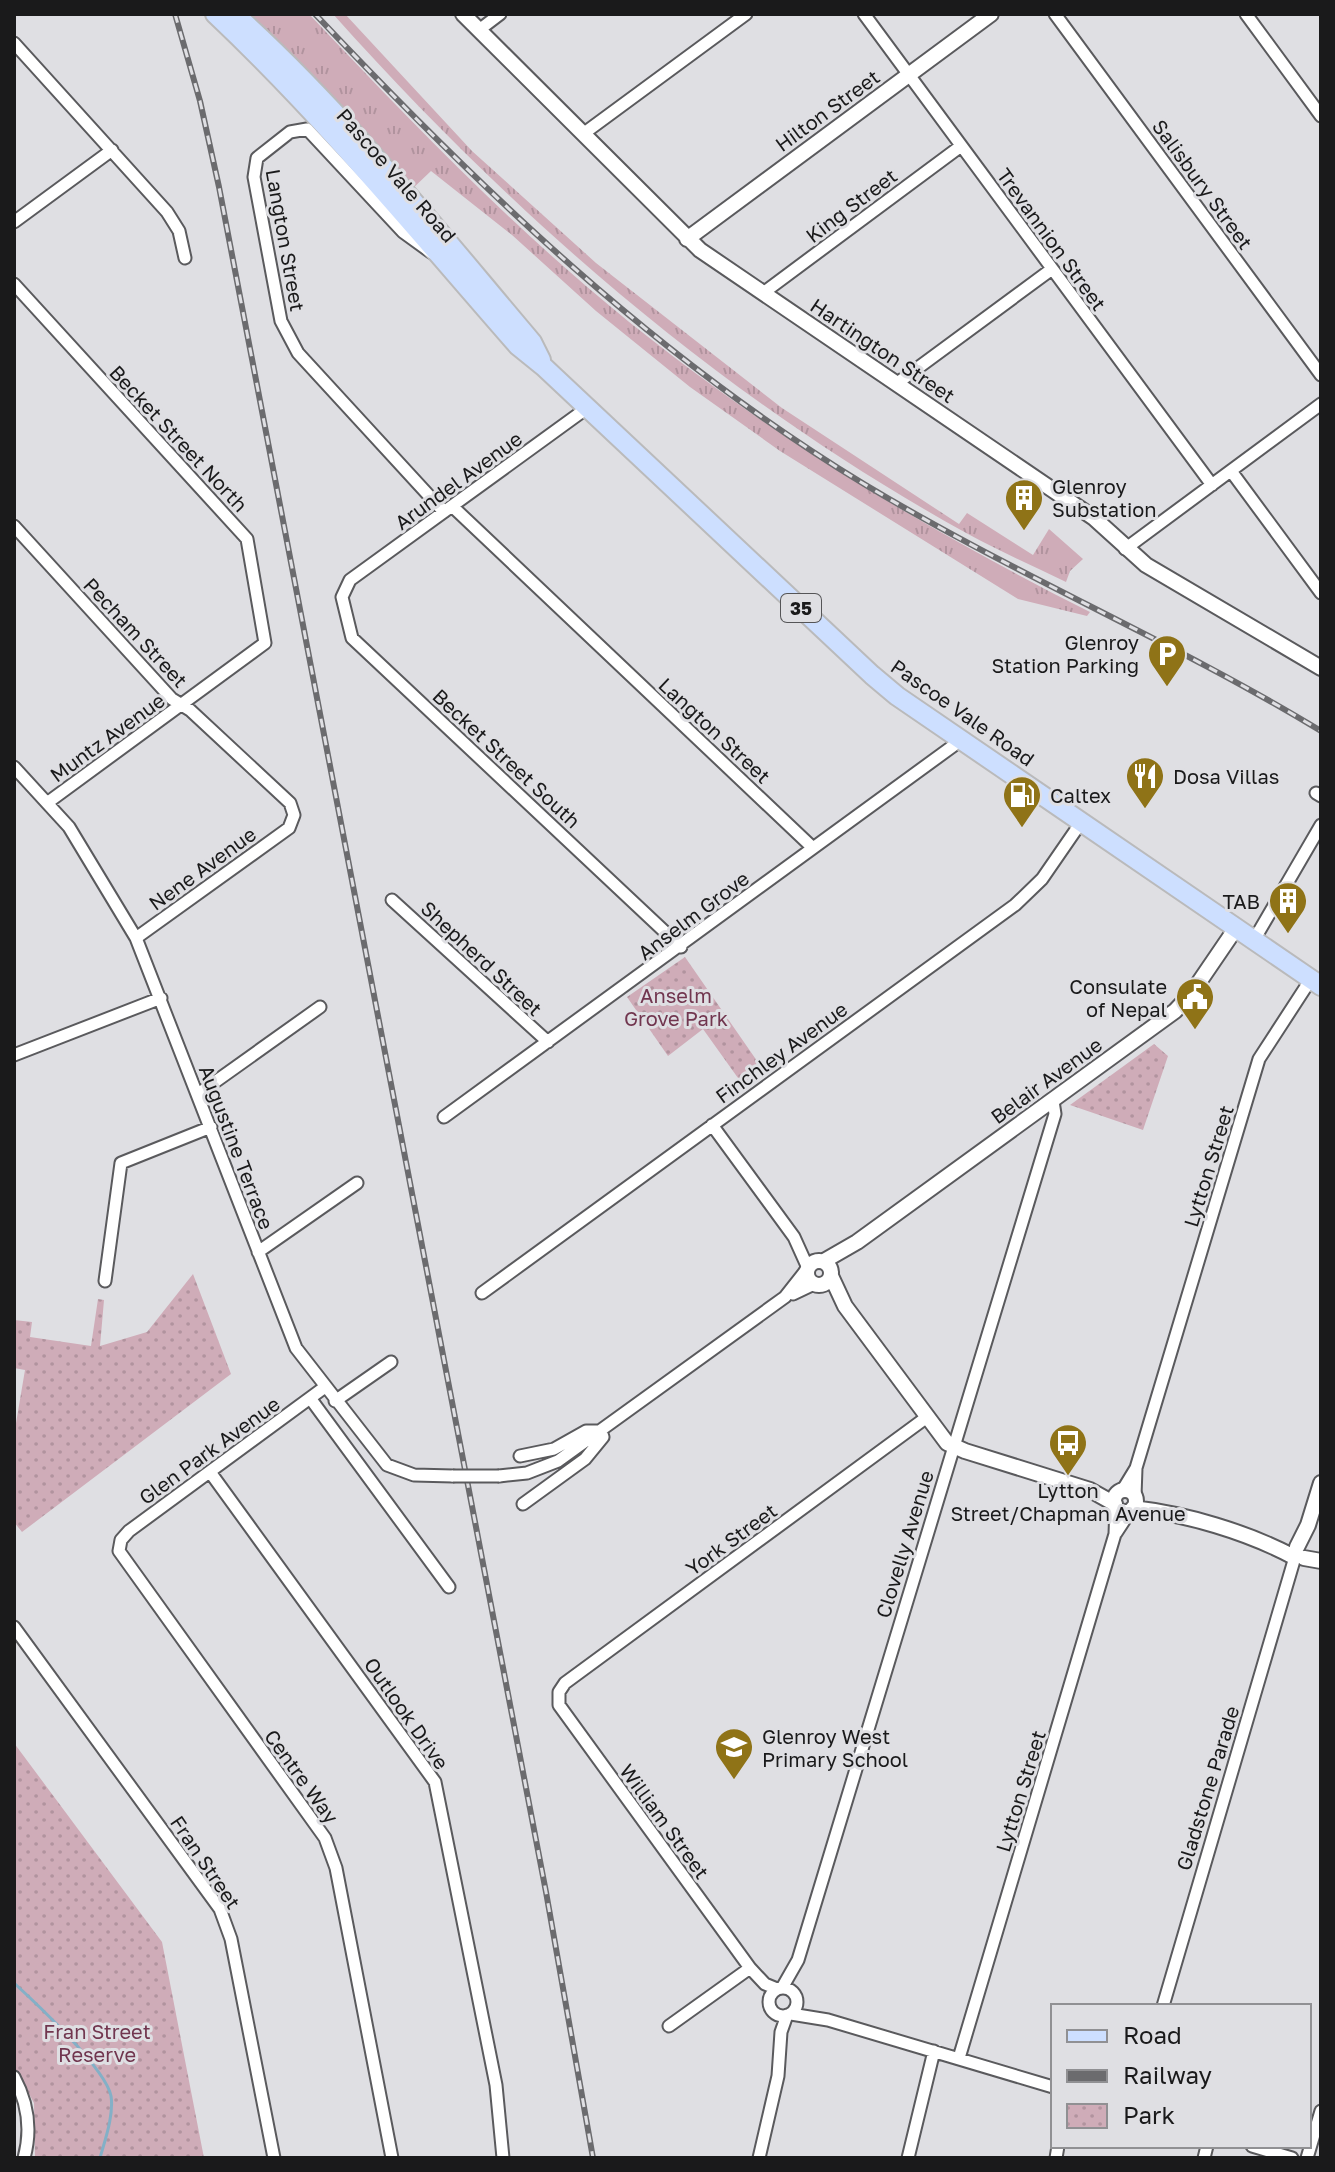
<svg xmlns="http://www.w3.org/2000/svg" width="1335" height="2172" viewBox="0 0 1335 2172" font-family="'Golos Text',sans-serif">
  <style>
    .grass { fill: url(#grass-tufts) }
    .park { fill: url(#park-dots) }
    .lines { fill: none; stroke-linecap: round; stroke-linejoin: round }
    .stream { stroke: #83b0c7; stroke-width: 3 }
    .minor-casing { stroke: #5a5a5d; stroke-width: 15 }
    .tertiary-casing { stroke: #5a5a5d; stroke-width: 18 }
    .primary-casing { stroke: #bababb; stroke-width: 22 }
    .minor { stroke: #fff; stroke-width: 11 }
    .tertiary { stroke: #fff; stroke-width: 14 }
    .primary { stroke: #cddfff; stroke-width: 18 }
    .rail-casing { stroke: #6b6b6e; stroke-width: 6 }
    .rail { stroke: #dfdfe3; stroke-width: 3; stroke-dasharray: 9; stroke-linecap: butt }
    .minor-bridge-casing { stroke: #5a5a5d; stroke-width: 15; stroke-linecap: butt }
    .minor-bridge { stroke: #fff; stroke-width: 11 }
    .labels { text-anchor: middle; dominant-baseline: central; stroke-width: 6; stroke-linejoin: round; paint-order: stroke }
    .shield { fill: #dfdfe3; stroke: #555557; stroke-width: 2 }
    .shield-label { font-size: 18px; font-weight: bold; fill: #1a1a1b }
    .street-label { font-size: 20px; fill: #1a1a1b; stroke: #dfdfe3 }
    .poi-label { font-size: 20px; fill: #1a1a1b; stroke: #dfdfe3; text-anchor: start }
    .park-label { font-size: 20px; fill: #71364f; stroke: #dfdfe3 }
  </style>
  <defs>
    <pattern id="grass-tufts" width="24" height="20" patternUnits="userSpaceOnUse" patternTransform="scale(2)"><rect width="24" height="20" fill="#cfacb8"/><path d="M3 7l-1-3M5 7V3M7 7l1-3M15 17l-1-3M17 17v-4M19 17l1-3" fill="none" stroke="#b1939e"/></pattern>
    <pattern id="park-dots" width="8" height="8" patternUnits="userSpaceOnUse" patternTransform="scale(2)"><rect width="8" height="8" fill="#cfacb8"/><path d="M2 2h.1M6 6h.1" fill="none" stroke="#b1939e" stroke-width="1.8" stroke-linecap="round"/></pattern>
  </defs>
  <rect width="100%" height="100%" fill="#dfdfe3"/>
  <path class="grass" d="M 245,14 L 309,14 C 398,108 488,202 586,286 C 739,417 911,522 1090,612 L 1087,616 L 1018,599 L 780,451 L 690,387 L 596,311 L 512,235 L 431,171 L 410,191 Z
    M 333,14 L 345,14 L 472,151 L 596,263 L 782,408 L 959,524 L 967,513 L 1033,555 L 1049,529 L 1083,559 L 1070,571 L 1066,582 C 1033,566 999,551 968,534 C 725,400 517,220 333,14 Z"/>
  <path class="park" d="M 685,957 L 764,1071 L 743,1085 L 703,1029 L 668,1056 L 627,997 Z
    M 1154,1044 L 1168,1056 L 1143,1130 L 1070,1105 Z
    M 193,1274 L 231,1374 L 22,1532 L 14,1522 L 14,1435 L 25,1370 L 14,1368 L 14,1320 L 32,1322 L 30,1337 L 91,1346 L 98,1299 L 104,1300 L 100,1346 L 147,1332 Z
    M 14,1743 L 162,1942 L 204,2158 L 35,2158 L 34,2103 L 14,2066 Z"/>
  <g class="lines">
    <path class="stream" d="M 14,1983 C 37,2004 106,2069 111,2096 C 114,2115 105,2140 100,2158"/>
    <g class="minor-casing">
      <path id="minor" d="M 864,14 L 1212,485
        M 1055,14 L 1321,375
        M 1246,14 L 1321,116
        M 479,30 L 500,14
        M 14,43 L 167,212 L 179,231 L 185,258
        M 583,134 L 746,14
        M 14,222 L 112,150
        M 432,253 L 403,232 L 307,129 L 290,132 L 257,158 L 254,177 L 281,321 L 298,353 L 444,512
        M 14,284 L 247,539 L 265,643 L 47,803
        M 763,293 L 961,146
        M 896,384 L 1052,269
        M 587,408 L 350,580 L 342,597 L 352,638 L 681,947
        M 1231,471 L 1321,593
        M 452,506 L 813,848
        M 14,526 L 172,699 L 190,710 L 290,803 L 294,815 L 289,828 L 136,938
        M 1125,549 L 1321,404
        M 14,767 L 69,827 L 136,938 L 296,1348 L 387,1465 L 414,1475 L 453,1476
        M 1316,793 L 1321,796
        M 392,900 L 548,1042
        M 1254,940 L 1321,825
        M 14,1055 L 161,998
        M 198,1094 L 320,1007
        M 444,1117 L 953,746 L 959,737
        M 712,1125 L 794,1237 L 808,1268
        M 258,1252 L 357,1183
        M 105,1281 L 121,1163 L 211,1127
        M 482,1293 L 1015,905 L 1042,879 L 1082,821
        M 793,1294 L 814,1284
        M 325,1387 L 129,1531 L 121,1540 L 119,1551 L 325,1838 L 336,1868 L 392,2158
        M 310,1398 L 449,1587
        M 335,1401 L 391,1362
        M 520,1456 L 554,1449 L 586,1431 L 601,1431 L 603,1437 L 585,1459 L 523,1504
        M 210,1472 L 435,1782 L 496,2085 L 503,2158
        M 499,1476 L 527,1473 L 558,1461 L 785,1297 L 807,1269
        M 1122,1491 L 1136,1468 L 1259,1059 L 1311,979
        M 1135,1496 L 1136,1468
        M 1116,1533 L 1131,1510
        M 14,1627 L 220,1909 L 231,1939 L 274,2158
        M769 2002a14 14 0 1 1 28 0a14 14 0 1 1-28 0Z
        M 782,1988 L 798,1960 L 1055,1114 L 1053,1101
        M 777,1989 L 765,1984 L 750,1968 L 559,1705 L 559,1692 L 565,1683 L 927,1417
        M 1163,2006 L 1295,1557
        M 791,2014 L 828,2020 L 1053,2087
        M 669,2026 L 750,1968
        M 959,2058 L 1115,1534 L 1116,1506
        M 14,2077 C 28,2103 32,2129 24,2158
        M 1252,2146 L 1292,2158
        M 759,2158 L 778,2076 L 781,2032 L 787,2015
        M 908,2158 L 934,2051
        M 1056,2158 L 1058,2146
        M 1204,2158 L 1207,2146
        M 1307,2158 L 1321,2111"/>
    </g>
    <g class="tertiary-casing">
      <path id="tertiary" d="M 463,14 L 700,250 L 1094,518 L 1146,565 L 1321,668
        M 687,239 L 991,14
        M807 1273a12 12 0 1 1 24 0a12 12 0 1 1-24 0Z
        M 824,1261 L 857,1242 L 1175,1011 L 1191,994 L 1236,928
        M 831,1276 L 845,1306 L 947,1443 L 965,1451 L 1090,1490 L 1115,1504
        M1114 1501a11 11 0 1 1 22 0a11 11 0 1 1-22 0Z
        M 1133,1508 C 1186,1514 1247,1532 1294,1557
        M 1297,1547 L 1308,1525 L 1321,1483
        M 1304,1558 L 1321,1561"/>
    </g>
    <g class="primary-casing">
      <path id="primary" d="M 215,14 C 324,117 419,233 518,346 L 544,367 L 872,675 L 897,696 L 1321,986
        M 235,14 C 345,113 437,230 532,342 L 541,360"/>
    </g>
    <use href="#minor" class="minor"/>
    <use href="#tertiary" class="tertiary"/>
    <use href="#primary" class="primary"/>
    <g class="rail-casing">
      <path id="rail" d="M 175,14 L 200,101 L 219,187 L 546,1892 L 593,2158
        M 315,14 C 482,191 655,357 864,484 C 1013,574 1173,641 1321,731"/>
    </g>
    <use href="#rail" class="rail"/>
    <g class="minor-bridge-casing">
      <path id="minor-bridge" d="M 453,1476 L 499,1476"/>
    </g>
    <use href="#minor-bridge" class="minor-bridge"/>
  </g>
  <defs>
    <g id="building-pin" transform="scale(2)"><path d="M0 17L-7.5 6A9.5 9.5 0 1 1 7.5 6Z" fill="#8f7317" stroke="#dfdfe3"/><path d="M-4-6H4V6H1V3H-1V6H-4ZM-2.5-4.3h1.7v1.8h-1.7ZM.8-4.3h1.7v1.8H.8ZM-2.5-1h1.7V.8h-1.7ZM.8-1h1.7V.8H.8Z" fill="#fff"/></g>
    <g id="parking-pin" transform="scale(2)"><path d="M0 17L-7.5 6A9.5 9.5 0 1 1 7.5 6Z" fill="#8f7317" stroke="#dfdfe3"/><path d="M-3.5-5.5H1a3.5 3.5 0 0 1 0 7H-1V5.5H-3.5ZM-1-3.4V-.6H.8a1.4 1.4 0 0 0 0-2.8Z" fill="#fff"/></g>
    <g id="restaurant-pin" transform="scale(2)"><path d="M0 17L-7.5 6A9.5 9.5 0 1 1 7.5 6Z" fill="#8f7317" stroke="#dfdfe3"/><path d="M-5-6h1v4h1v-4h1v4h1v-4h1v5L-1.5 .5V6h-2V.5L-5-1ZM5-6V6H3V1.5H1.5Q1.5-4 5-6Z" fill="#fff"/></g>
    <g id="fuel-pin" transform="scale(2)"><path d="M0 17L-7.5 6A9.5 9.5 0 1 1 7.5 6Z" fill="#8f7317" stroke="#dfdfe3"/><path d="M-5.5-6h7V0h2V4h1.3V-2.5L3-4.5l.8-.8L6-3V5H2.5V1h-1V6h-7ZM-4.2-4.7v3.2H.2V-4.7Z" fill="#fff"/></g>
    <g id="civic-pin" transform="scale(2)"><path d="M0 17L-7.5 6A9.5 9.5 0 1 1 7.5 6Z" fill="#8f7317" stroke="#dfdfe3"/><path d="M-.6-6.5H3V-4.5H.6V-3L4-1V1h2V6H-6V1h2V-1L-.6-3ZM-1.2 2.5V6h2.4V2.5Z" fill="#fff"/></g>
    <g id="bus-pin" transform="scale(2)"><path d="M0 17L-7.5 6A9.5 9.5 0 1 1 7.5 6Z" fill="#8f7317" stroke="#dfdfe3"/><path d="M-5-6H5V4H4V6H2V4H-2V6H-4V4H-5ZM-3.5-4V0h7V-4ZM-3.5 1.2v1.5H-2V1.2ZM2 1.2v1.5H3.5V1.2Z" fill="#fff"/></g>
    <g id="school-pin" transform="scale(2)"><path d="M0 17L-7.5 6A9.5 9.5 0 1 1 7.5 6Z" fill="#8f7317" stroke="#dfdfe3"/><path d="M0-5L7-2L0 1L-7-2ZM-4 1L0 2.5L4 1V4Q0 6-4 4Z" fill="#fff"/></g>
  </defs>
  <g fill-rule="evenodd">
    <use href="#building-pin" x="1024" y="498"/>
    <use href="#parking-pin" x="1167" y="654"/>
    <use href="#restaurant-pin" x="1145" y="776"/>
    <use href="#fuel-pin" x="1022" y="795"/>
    <use href="#building-pin" x="1288" y="901"/>
    <use href="#civic-pin" x="1195" y="997"/>
    <use href="#bus-pin" x="1068" y="1443"/>
    <use href="#school-pin" x="734" y="1747"/>
  </g>
  <g class="labels">
    <rect class="shield" x="781" y="594" width="40" height="28" rx="6"/>
    <g class="shield-label">
      <text x="801" y="608">35</text>
    </g>
    <g class="street-label">
      <text transform="translate(827 110) rotate(-36)">Hilton Street</text>
      <text transform="translate(397 175) rotate(49)">Pascoe Vale Road</text>
      <text transform="translate(1203 184) rotate(54)">Salisbury Street</text>
      <text transform="translate(851 205) rotate(-37)">King Street</text>
      <text transform="translate(1052 239) rotate(54)">Trevannion Street</text>
      <text transform="translate(286 240) rotate(80)">Langton Street</text>
      <text transform="translate(883 350) rotate(34)">Hartington Street</text>
      <text transform="translate(179 438) rotate(47)">Becket Street North</text>
      <text transform="translate(458 480) rotate(-36)">Arundel Avenue</text>
      <text transform="translate(136 632) rotate(47)">Pecham Street</text>
      <text transform="translate(963 712) rotate(35)">Pascoe Vale Road</text>
      <text transform="translate(715 730) rotate(43)">Langton Street</text>
      <text transform="translate(107 737) rotate(-36)">Muntz Avenue</text>
      <text transform="translate(507 758) rotate(43)">Becket Street South</text>
      <text transform="translate(202 868) rotate(-36)">Nene Avenue</text>
      <text transform="translate(693 915) rotate(-37)">Anselm Grove</text>
      <text transform="translate(482 958) rotate(43)">Shepherd Street</text>
      <text transform="translate(781 1052) rotate(-36)">Finchley Avenue</text>
      <text transform="translate(1046 1080) rotate(-36)">Belair Avenue</text>
      <text transform="translate(237 1147) rotate(69)">Augustine Terrace</text>
      <text transform="translate(1208 1166) rotate(-73)">Lytton Street</text>
      <text transform="translate(209 1450) rotate(-36)">Glen Park Avenue</text>
      <text transform="translate(731 1539) rotate(-36)">York Street</text>
      <text transform="translate(904 1544) rotate(-73)">Clovelly Avenue</text>
      <text transform="translate(407 1713) rotate(55)">Outlook Drive</text>
      <text transform="translate(302 1776) rotate(54)">Centre Way</text>
      <text transform="translate(1207 1788) rotate(-73)">Gladstone Parade</text>
      <text transform="translate(1020 1791) rotate(-73)">Lytton Street</text>
      <text transform="translate(665 1821) rotate(54)">William Street</text>
      <text transform="translate(206 1862) rotate(56)">Fran Street</text>
    </g>
    <g class="poi-label">
      <text x="1052" y="486">Glenroy<tspan x="1052" dy="23">Substation</tspan></text>
      <text x="1139" y="642" text-anchor="end">Glenroy<tspan x="1139" dy="23">Station Parking</tspan></text>
      <text x="1173" y="776">Dosa Villas</text>
      <text x="1050" y="795">Caltex</text>
      <text x="1260" y="901" text-anchor="end">TAB</text>
      <text x="1167" y="986" text-anchor="end">Consulate<tspan x="1167" dy="23">of Nepal</tspan></text>
      <text x="1068" y="1490" text-anchor="middle">Lytton<tspan x="1068" dy="23">Street/Chapman Avenue</tspan></text>
      <text x="762" y="1736">Glenroy West<tspan x="762" dy="23">Primary School</tspan></text>
    </g>
    <g class="park-label">
      <text x="676" y="995">Anselm<tspan x="676" dy="23">Grove Park</tspan></text>
      <text x="97" y="2031">Fran Street<tspan x="97" dy="23">Reserve</tspan></text>
    </g>
  </g>
  <rect width="1335" height="2172" fill="none" stroke="#1a1a1b" stroke-width="32"/>
  <rect x="1051" y="2004" width="260" height="144" fill="#dfdfe3" stroke="#909093" stroke-width="2"/>
  <rect x="1067" y="2030" width="40" height="12" fill="#cddfff" stroke="#909093" stroke-width="2"/>
  <text x="1123" y="2044" font-size="24" fill="#1a1a1b">Road</text>
  <rect x="1067" y="2070" width="40" height="12" fill="#6b6b6e" stroke="#909093" stroke-width="2"/>
  <text x="1123" y="2084" font-size="24" fill="#1a1a1b">Railway</text>
  <rect x="1067" y="2104" width="40" height="24" fill="url(#park-dots)" stroke="#909093" stroke-width="2"/>
  <text x="1123" y="2124" font-size="24" fill="#1a1a1b">Park</text>
</svg>
